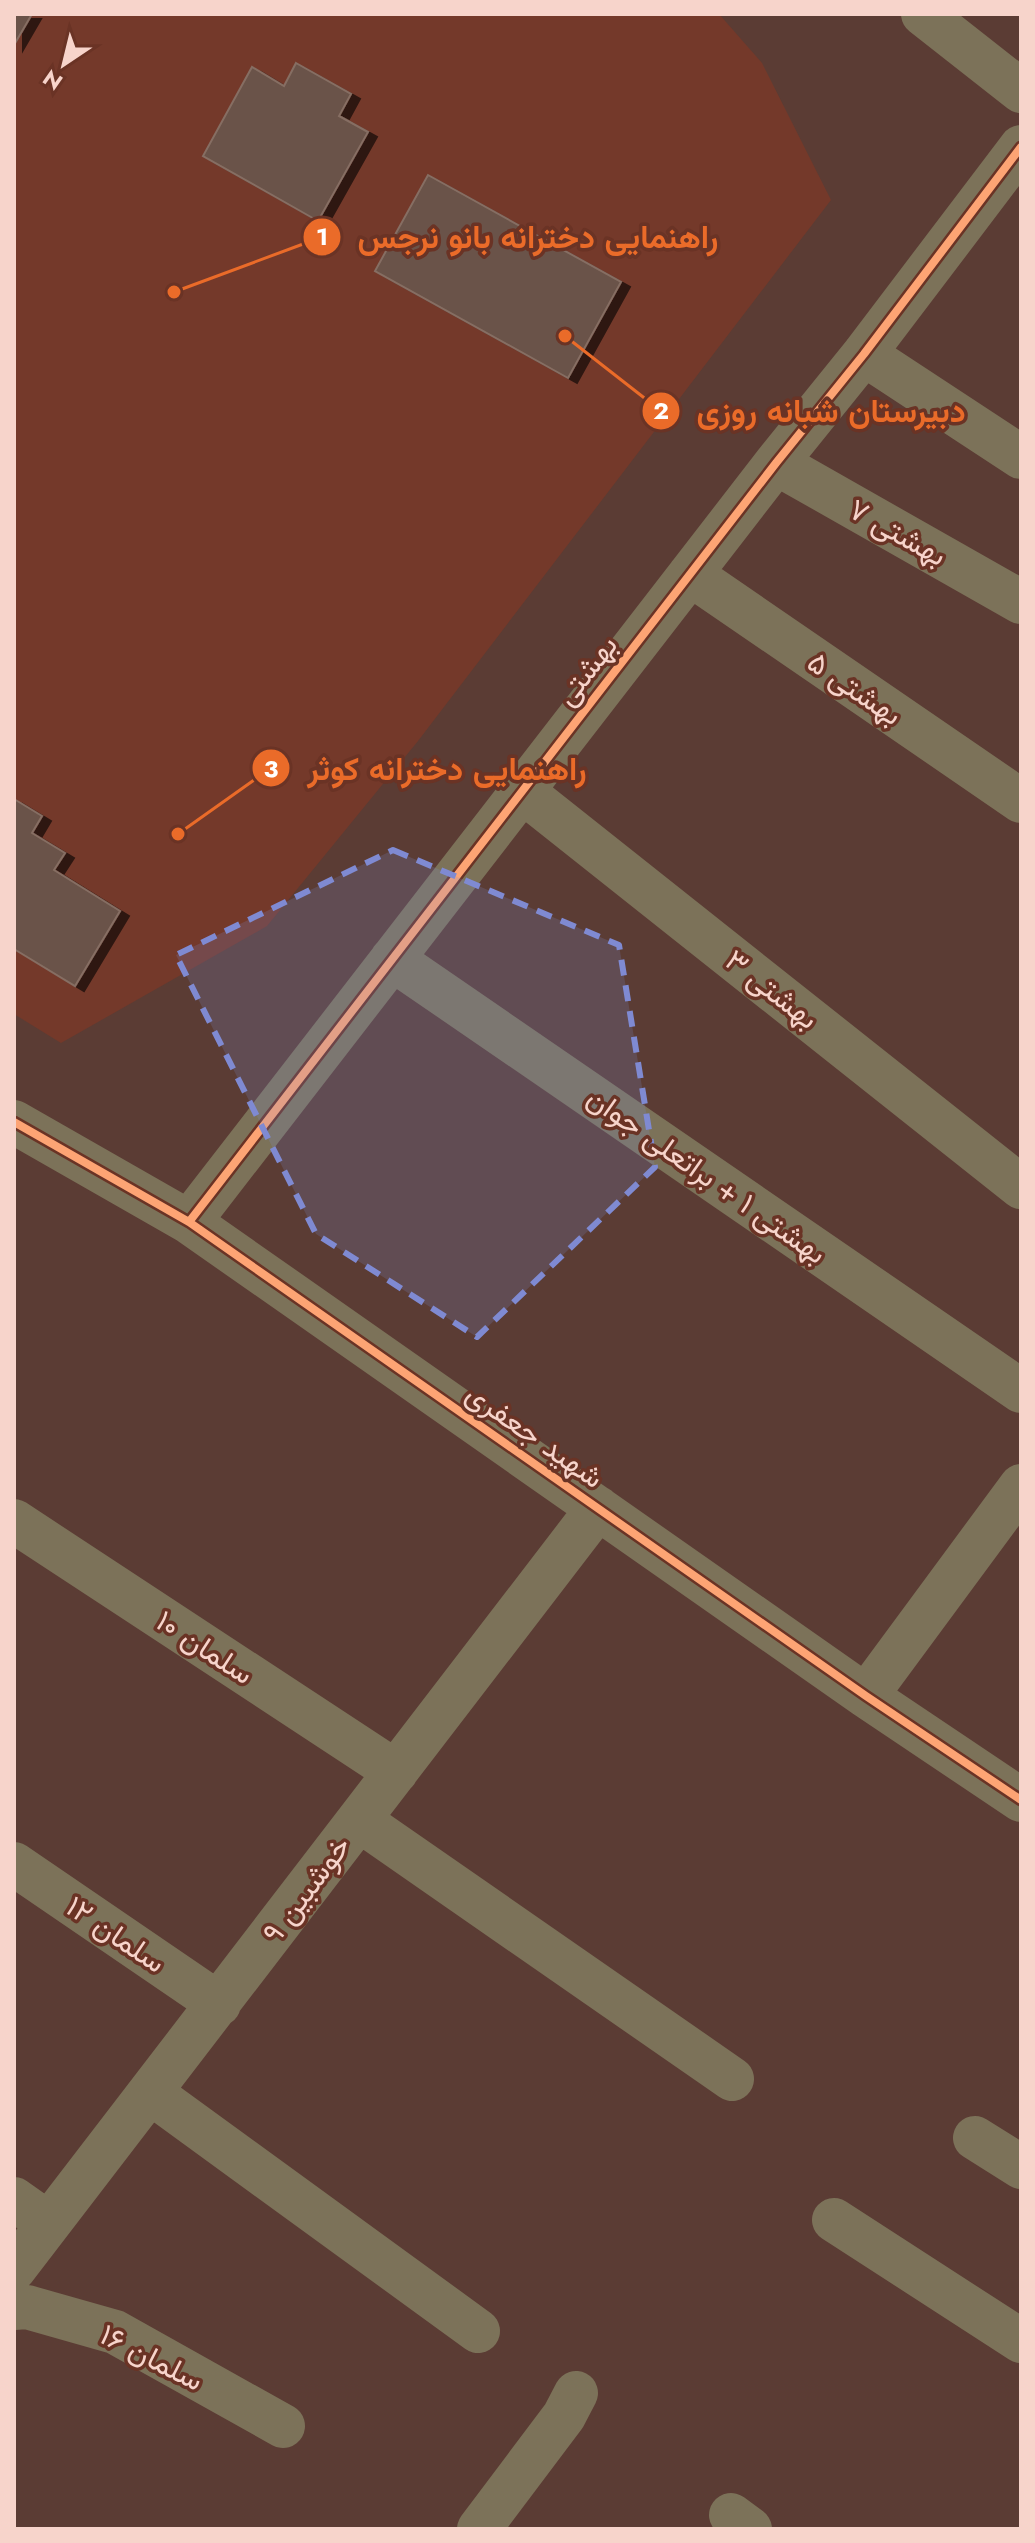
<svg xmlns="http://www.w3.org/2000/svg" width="1035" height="2543" viewBox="0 0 1035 2543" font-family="Jost,Vazirmatn,sans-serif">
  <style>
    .built { fill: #74392a }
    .building { fill: #6a5348; stroke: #866e63; stroke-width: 2; filter: url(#shadow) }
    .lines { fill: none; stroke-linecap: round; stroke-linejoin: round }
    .street { stroke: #7c7259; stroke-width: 44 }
    .cycleway-casing { stroke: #6a3325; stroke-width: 13 }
    .cycleway { stroke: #fda474; stroke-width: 8 }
    .marked { fill: #7f8ad2; fill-opacity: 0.2; stroke: #7f8ad2; stroke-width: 6; stroke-dasharray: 16 10; stroke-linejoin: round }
    .labels { text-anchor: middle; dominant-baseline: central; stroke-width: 7; stroke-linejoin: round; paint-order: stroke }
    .street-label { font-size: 30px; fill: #f7d4cb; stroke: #6a3325 }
    .leader { fill: none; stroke: #ea6b29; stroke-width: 3 }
    .callout-dot { fill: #ea6b29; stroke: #6a3325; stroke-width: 3 }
    .mark-label { font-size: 24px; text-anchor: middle; font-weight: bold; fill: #fff }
    .callout-label { font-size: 32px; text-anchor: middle; font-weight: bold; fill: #ea6b29; stroke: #6a3325; stroke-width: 7; stroke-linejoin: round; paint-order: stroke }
  </style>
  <defs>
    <filter id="shadow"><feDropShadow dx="9" dy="5" stdDeviation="0" flood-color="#0009"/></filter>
  </defs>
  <rect width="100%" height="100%" fill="#5b3c34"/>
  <path class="built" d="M 14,14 L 719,14 L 762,63 L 831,200 L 418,741 L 267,926 L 61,1043 L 14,1014 Z"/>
  <path class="building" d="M 14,14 L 32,14 L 14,45 Z
    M 296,63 L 351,94 L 339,116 L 368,132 L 318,221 L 203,156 L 252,67 L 284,86 Z
    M 428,175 L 621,282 L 568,378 L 375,271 Z
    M 14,799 L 42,816 L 32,833 L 65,853 L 54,870 L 120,911 L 75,986 L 14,949 Z"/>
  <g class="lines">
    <path class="street" d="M 923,14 L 1021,91
      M 864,354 L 1021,457
      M 776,463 L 1021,602
      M 690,574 L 1021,801
      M 522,791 L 1021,1187
      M 392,959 L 1021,1391
      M 14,1122 L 189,1222 L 866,1696 L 1021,1800
      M 189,1222 L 776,463 L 864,354 L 1021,147
      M 14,1521 L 396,1772
      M 866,1696 L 1021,1486
      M 359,1820 L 732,2079
      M 14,1864 L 219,2004
      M 151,2093 L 478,2331
      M 975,2138 L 1021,2167
      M 14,2199 L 48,2223
      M 834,2220 L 1021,2341
      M 14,2269 L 598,1508
      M 14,2308 L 27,2307 L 115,2332 L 283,2426
      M 731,2515 L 750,2529
      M 479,2529 L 564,2416 L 576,2393"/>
    <g class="cycleway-casing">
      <path id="cycleway" d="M 14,1122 L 189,1222 L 866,1696 L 1021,1800
        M 189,1222 L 776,463 L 864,354 L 1021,147"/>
    </g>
    <use href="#cycleway" class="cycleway"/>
  </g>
  <path class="marked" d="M 393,850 L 619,945 L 655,1167 L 477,1337 L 316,1234 L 176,955 Z"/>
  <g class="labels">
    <g class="street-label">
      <text transform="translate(898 532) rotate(29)">بهشتی ۷</text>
      <text transform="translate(586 670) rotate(-52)">بهشتی</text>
      <text transform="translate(855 688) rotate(34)">بهشتی ۵</text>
      <text transform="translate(772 989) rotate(38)">بهشتی ۳</text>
      <text transform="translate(707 1175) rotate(35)">بهشتی ۱ + براتعلی جوان</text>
      <text transform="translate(535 1435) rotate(35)">شهید جعفری</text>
      <text transform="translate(205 1647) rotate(33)">سلمان ۱۰</text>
      <text transform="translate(306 1889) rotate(-53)">خوشبین ۹</text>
      <text transform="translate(116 1934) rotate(34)">سلمان ۱۲</text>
      <text transform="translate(152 2357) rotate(27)">سلمان ۱۶</text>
    </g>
  </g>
  <path class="leader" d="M174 292L322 237M565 336L661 411M178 834L271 768"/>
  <g class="callout-dot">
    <circle cx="174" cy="292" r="8"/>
    <circle cx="565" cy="336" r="8"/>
    <circle cx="178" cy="834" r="8"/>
    <circle cx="322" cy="237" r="20"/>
    <circle cx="661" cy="411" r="20"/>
    <circle cx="271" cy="768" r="20"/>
  </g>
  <g class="mark-label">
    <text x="322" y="245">1</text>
    <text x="661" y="419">2</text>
    <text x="271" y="777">3</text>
  </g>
  <g class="callout-label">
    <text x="538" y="248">راهنمایی دخترانه بانو نرجس</text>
    <text x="831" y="422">دبیرستان شبانه روزی</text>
    <text x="447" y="780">راهنمایی دخترانه کوثر</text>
  </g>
  <rect width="1035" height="2543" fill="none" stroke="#f7d4cb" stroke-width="32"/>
  <g transform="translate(64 64) rotate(215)" stroke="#6a3325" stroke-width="6" paint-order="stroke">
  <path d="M0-6L14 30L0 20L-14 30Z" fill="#f7d4cb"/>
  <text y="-12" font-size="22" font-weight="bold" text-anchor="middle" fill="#f7d4cb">N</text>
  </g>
</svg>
